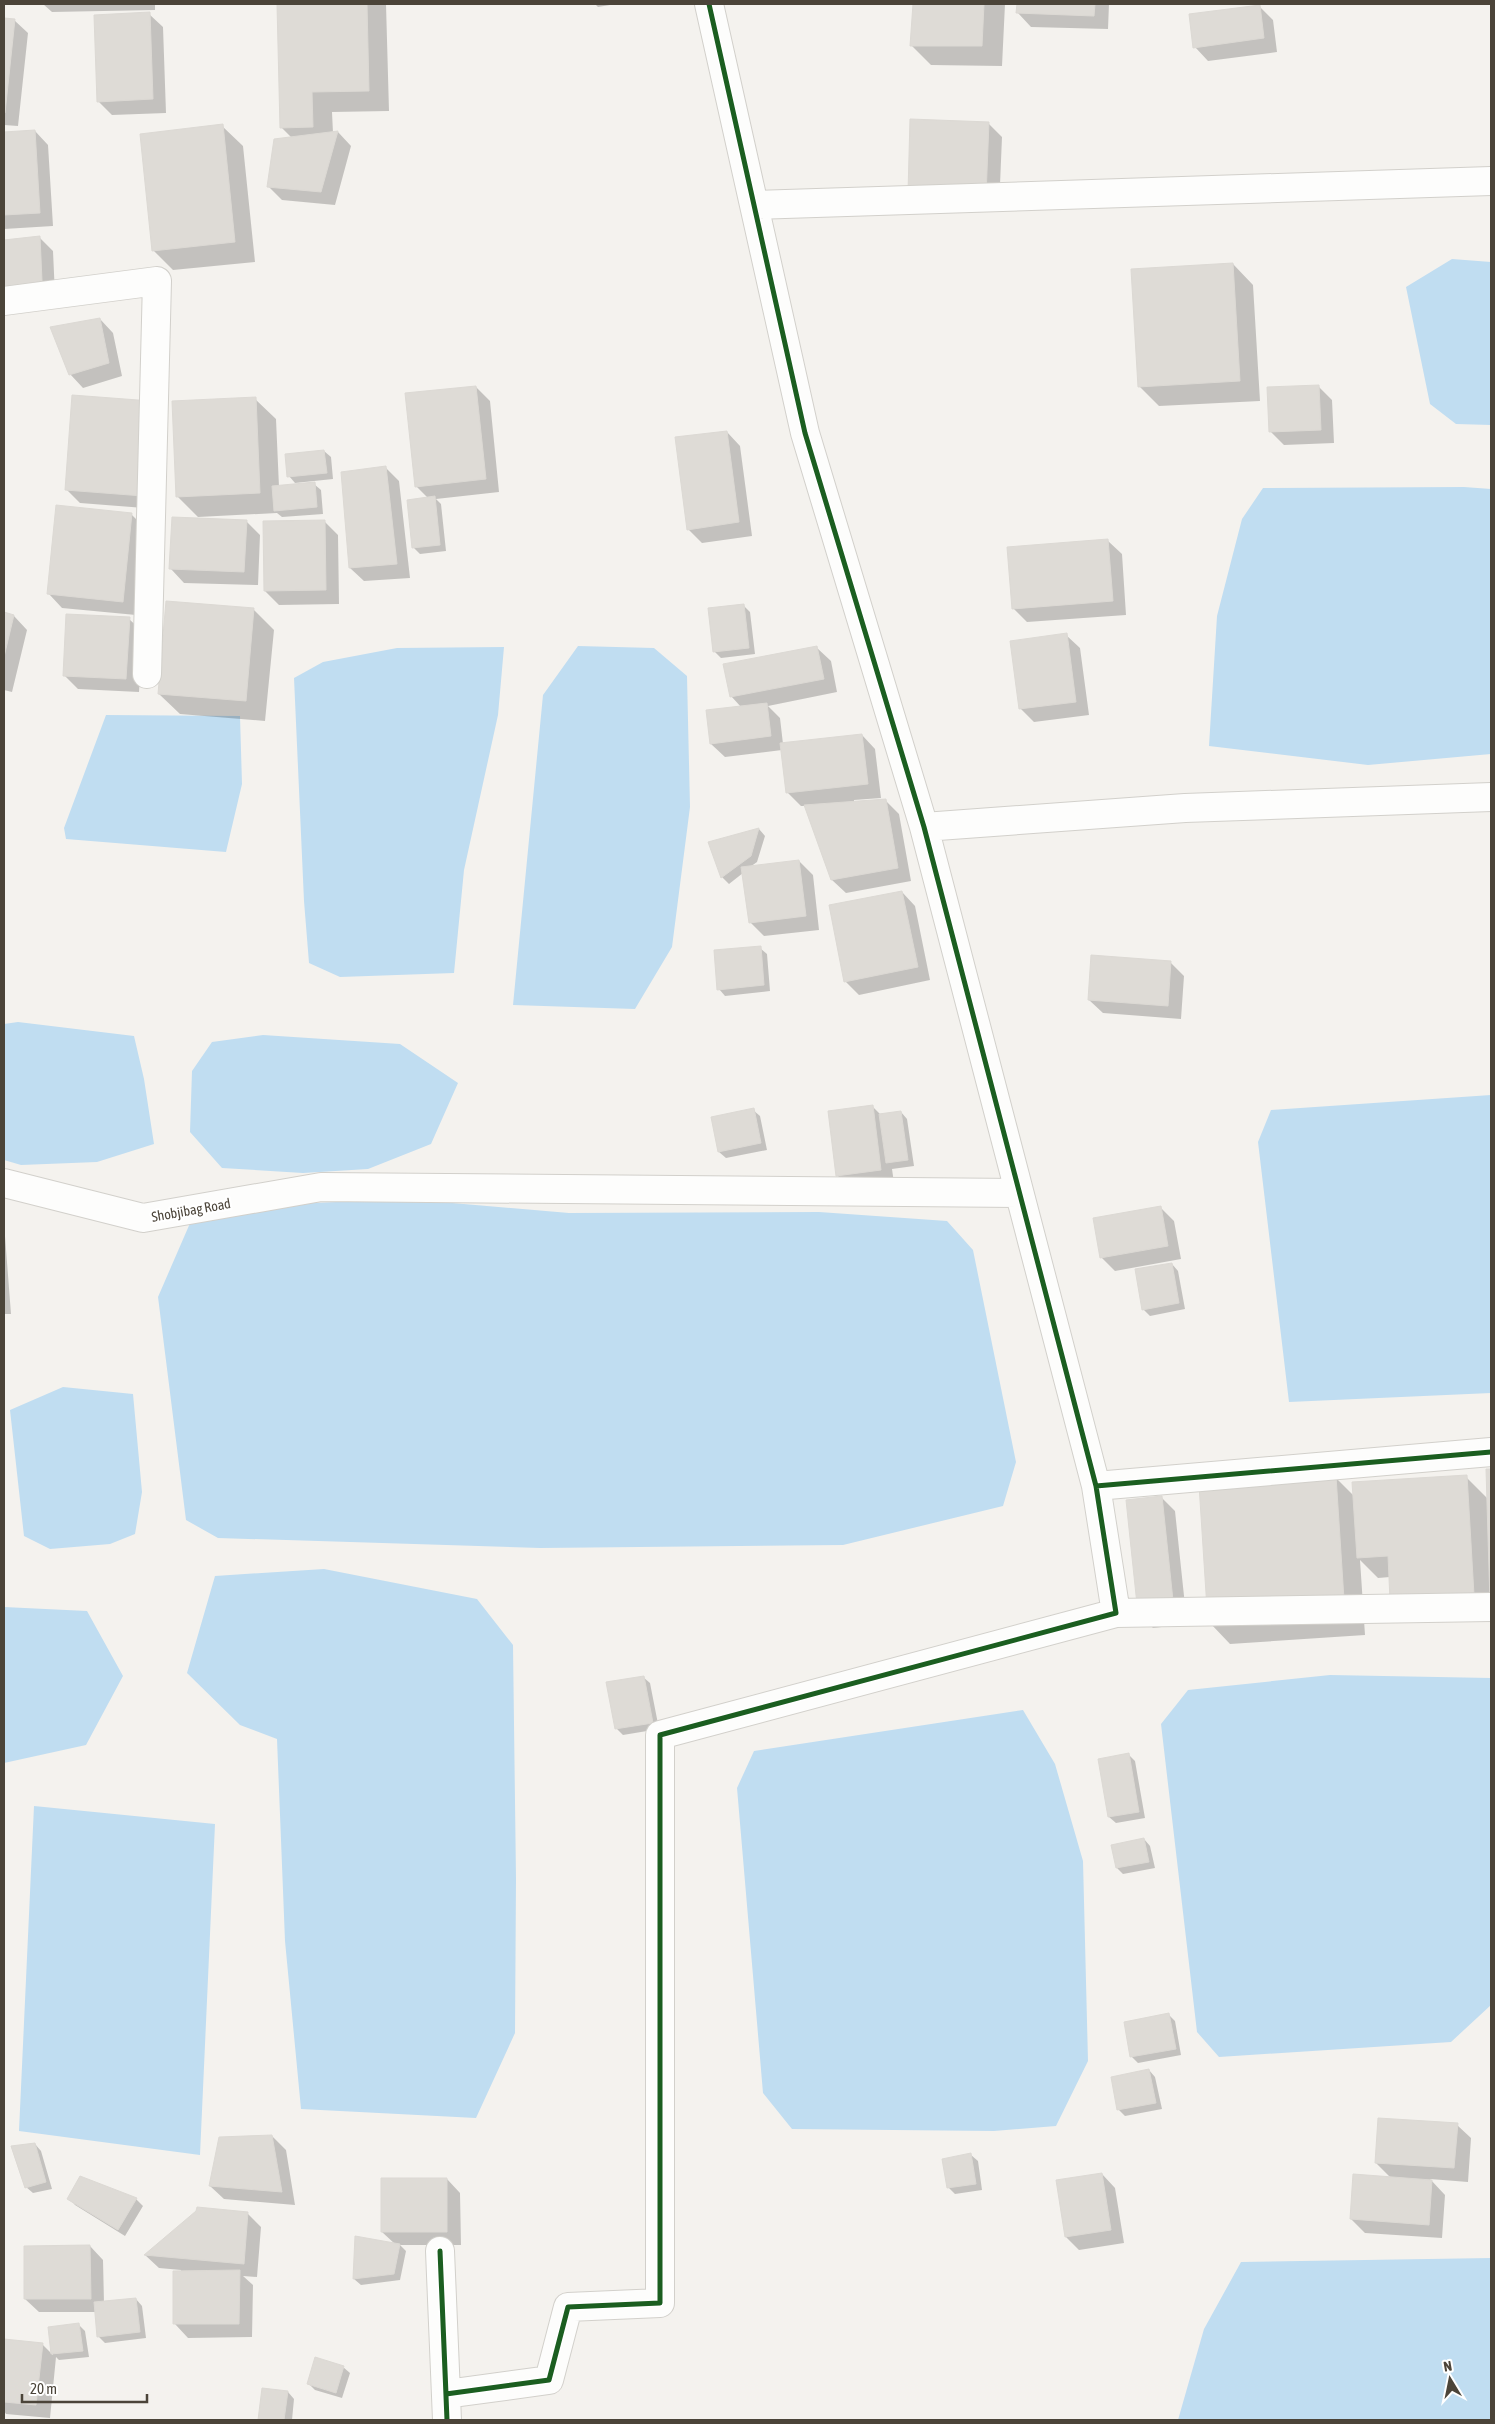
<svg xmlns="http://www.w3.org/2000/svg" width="1495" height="2424" viewBox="0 0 1495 2424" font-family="'Asap Condensed',sans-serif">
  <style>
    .water { fill: #c0ddf1 }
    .shadow { fill: #0003 }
    .building { fill: #dedbd6; stroke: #dcd9d4 }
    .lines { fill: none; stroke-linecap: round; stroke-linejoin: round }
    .street-casing { stroke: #d2d0cb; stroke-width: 30 }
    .street { stroke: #fdfdfc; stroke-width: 28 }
    .cycleway-casing { stroke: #fff; stroke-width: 8 }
    .cycleway { stroke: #1b5e20; stroke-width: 5 }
    .labels { text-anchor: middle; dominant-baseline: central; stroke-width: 4.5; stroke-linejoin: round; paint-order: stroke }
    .street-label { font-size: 14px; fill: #4b4439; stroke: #fff }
  </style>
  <rect width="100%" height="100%" fill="#f4f2ee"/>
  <path class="water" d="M 1452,259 L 1491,262 L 1491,425 L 1456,424 L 1430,404 L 1406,287 Z
    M 1464,487 L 1491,489 L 1491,754 L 1368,765 L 1209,746 L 1217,616 L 1242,519 L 1263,488 Z
    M 578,646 L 654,648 L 687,676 L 690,807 L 672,947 L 635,1009 L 513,1005 L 543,695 Z
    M 504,647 L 498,715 L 464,870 L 454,973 L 340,977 L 309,963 L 304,901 L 294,678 L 323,662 L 397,648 Z
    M 106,715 L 240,716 L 242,784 L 226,852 L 66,839 L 64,828 Z
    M 18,1022 L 134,1036 L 144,1079 L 154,1144 L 97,1162 L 21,1165 L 4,1160 L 4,1024 Z
    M 263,1035 L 400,1044 L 458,1083 L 431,1144 L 368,1169 L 303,1173 L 222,1168 L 190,1132 L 192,1071 L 212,1042 Z
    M 1491,1095 L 1491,1393 L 1289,1402 L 1258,1142 L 1271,1110 Z
    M 406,1199 L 569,1213 L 819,1212 L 947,1221 L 973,1250 L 1016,1462 L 1003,1506 L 843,1545 L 540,1548 L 218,1538 L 186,1520 L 158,1297 L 194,1214 L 244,1206 Z
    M 63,1387 L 133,1394 L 142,1492 L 135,1534 L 110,1544 L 50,1549 L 24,1536 L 10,1410 Z
    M 324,1569 L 477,1599 L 513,1645 L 516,1879 L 515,2033 L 476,2118 L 301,2109 L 285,1941 L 277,1739 L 240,1725 L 187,1673 L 215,1576 Z
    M 4,1607 L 87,1611 L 123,1676 L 86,1745 L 4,1763 Z
    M 1330,1675 L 1491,1678 L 1491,2005 L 1451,2042 L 1219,2057 L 1197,2032 L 1161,1724 L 1188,1690 Z
    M 1023,1710 L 1055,1764 L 1083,1861 L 1088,2061 L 1056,2126 L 994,2131 L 792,2129 L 763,2093 L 737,1788 L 754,1751 Z
    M 34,1806 L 215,1824 L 200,2155 L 19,2131 Z
    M 1491,2258 L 1491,2420 L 1178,2420 L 1204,2329 L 1241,2262 Z"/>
  <path class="shadow" d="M 43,4 L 155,4 L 155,10 L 52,12 Z
    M 279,4 L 386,4 L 389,111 L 332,112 L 333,133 L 338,132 L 351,146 L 335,205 L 282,200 L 268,186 L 292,138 L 281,127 Z
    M 595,4 L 616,4 L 598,7 Z
    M 915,4 L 1005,4 L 1002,66 L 931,65 L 911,45 Z
    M 1018,4 L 1109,4 L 1108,29 L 1031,27 L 1018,13 Z
    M 1259,6 L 1273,20 L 1277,52 L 1208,61 L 1195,47 Z
    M 149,14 L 163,27 L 166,113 L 112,115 L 99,102 Z
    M 4,19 L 14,20 L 28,33 L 18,126 L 4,125 Z
    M 988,123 L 1002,137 L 999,209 L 923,206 Z
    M 222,126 L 243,146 L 255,262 L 173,270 L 153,250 Z
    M 35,131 L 48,145 L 53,226 L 4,229 L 4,133 Z
    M 40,238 L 53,251 L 55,295 L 4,302 L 4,242 Z
    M 1233,264 L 1253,285 L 1260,401 L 1159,406 L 1139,386 Z
    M 100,319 L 113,333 L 122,376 L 83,388 L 70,374 Z
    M 1318,386 L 1332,400 L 1334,443 L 1284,445 L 1270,431 Z
    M 476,387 L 490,401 L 499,492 L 436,499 L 441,504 L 446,551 L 420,554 L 414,548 L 428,498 L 416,486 Z
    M 73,396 L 157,509 L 80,503 L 66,489 Z
    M 255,399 L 276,419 L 279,487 L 314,484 L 321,490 L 323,514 L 282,517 L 277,513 L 198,517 L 177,496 Z
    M 727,432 L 740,446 L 752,536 L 702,543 L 688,529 Z
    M 324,451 L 331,457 L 333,479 L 295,483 L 289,476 Z
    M 386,468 L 399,481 L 410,578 L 364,581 L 350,568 Z
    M 131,514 L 145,528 L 136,615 L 62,608 L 49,594 Z
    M 246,521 L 260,535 L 258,585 L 184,583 L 171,569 Z
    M 324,521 L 338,535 L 339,604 L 279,605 L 265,591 Z
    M 1108,541 L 1122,554 L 1126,615 L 1027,622 L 1013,608 Z
    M 744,606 L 750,612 L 755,654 L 721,658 L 714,651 Z
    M 253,609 L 274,630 L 265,721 L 180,714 L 159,694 Z
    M 4,614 L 14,616 L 27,630 L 12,692 L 4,690 Z
    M 129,619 L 143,632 L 139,692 L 78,689 L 64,675 Z
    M 1066,635 L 1080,648 L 1089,715 L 1034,722 L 1020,708 Z
    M 817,648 L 831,661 L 837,692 L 768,706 L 780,718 L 783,744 L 862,735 L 875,749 L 881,798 L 854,800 L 854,803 L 886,801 L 899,814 L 911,881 L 846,893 L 832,880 L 806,806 L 801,806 L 787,792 L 782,750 L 725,757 L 711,744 L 741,707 L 731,696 Z
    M 759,829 L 765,836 L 757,862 L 750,867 L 799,861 L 813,875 L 819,930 L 764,936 L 750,922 L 743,873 L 729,884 L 722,877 L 710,843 Z
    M 902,892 L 915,906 L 930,980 L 859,995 L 845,981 Z
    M 760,948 L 767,954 L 770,991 L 725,996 L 719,989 Z
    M 1170,962 L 1184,976 L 1181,1019 L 1103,1013 L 1089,1000 Z
    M 872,1106 L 881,1115 L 901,1112 L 907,1119 L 914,1166 L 892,1169 L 894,1183 L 851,1189 L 837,1175 Z
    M 753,1110 L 760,1116 L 767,1150 L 726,1158 L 719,1152 Z
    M 1160,1207 L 1174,1221 L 1181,1259 L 1115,1271 L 1101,1257 Z
    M 4,1223 L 11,1314 L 4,1314 Z
    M 1172,1264 L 1178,1271 L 1185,1309 L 1150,1316 L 1143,1309 Z
    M 1488,1470 L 1491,1470 L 1491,1615 L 1390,1577 L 1378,1578 L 1360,1560 L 1365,1635 L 1230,1644 L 1210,1623 L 1335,1477 L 1354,1496 L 1466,1477 L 1488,1499 Z
    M 1161,1497 L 1175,1511 L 1187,1624 L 1153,1628 L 1139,1614 Z
    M 643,1677 L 650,1683 L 659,1729 L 623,1735 L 617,1729 Z
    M 1128,1754 L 1135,1761 L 1145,1818 L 1116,1823 L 1109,1817 Z
    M 1144,1839 L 1150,1846 L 1155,1868 L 1123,1874 L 1117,1868 Z
    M 1169,2015 L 1175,2021 L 1181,2055 L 1138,2063 L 1131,2056 Z
    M 1149,2070 L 1155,2077 L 1162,2109 L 1125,2116 L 1118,2109 Z
    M 1457,2125 L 1471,2138 L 1468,2182 L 1430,2179 L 1445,2195 L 1442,2238 L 1365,2233 L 1351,2219 L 1391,2178 L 1376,2163 Z
    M 272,2136 L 286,2150 L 295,2205 L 224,2199 L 210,2186 Z
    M 35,2144 L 41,2151 L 52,2189 L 33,2193 L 26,2187 Z
    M 971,2155 L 978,2161 L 982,2190 L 955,2194 L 948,2187 Z
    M 1102,2174 L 1115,2188 L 1124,2243 L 1079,2250 L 1066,2237 Z
    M 447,2179 L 460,2193 L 461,2245 L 400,2245 L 406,2251 L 400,2280 L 361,2285 L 354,2279 L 356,2237 L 395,2244 L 382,2232 Z
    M 69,2198 L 136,2199 L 143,2206 L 125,2236 L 75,2205 Z
    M 248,2214 L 261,2227 L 257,2277 L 243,2276 L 253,2285 L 252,2337 L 188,2338 L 175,2324 L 181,2270 L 159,2268 L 145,2255 Z
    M 90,2246 L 103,2260 L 104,2303 L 136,2299 L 142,2306 L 146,2338 L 105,2343 L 99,2337 L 96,2312 L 39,2312 L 25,2299 Z
    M 79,2325 L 85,2331 L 89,2357 L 59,2360 L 56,2357 L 50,2418 L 6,2414 L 4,2411 L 4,2340 L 42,2344 L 53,2355 L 49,2328 Z
    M 343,2367 L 350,2373 L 342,2398 L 315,2390 L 309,2384 Z
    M 263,2389 L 288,2392 L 294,2399 L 292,2420 L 259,2420 Z"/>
  <path class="building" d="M 277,4 L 367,4 L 369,91 L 312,92 L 313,127 L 280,128 Z
    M 913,4 L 984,4 L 982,46 L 910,46 Z
    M 1017,4 L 1095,4 L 1094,16 L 1016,13 Z
    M 1260,5 L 1264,38 L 1193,48 L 1189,14 Z
    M 150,12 L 153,99 L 97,102 L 94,15 Z
    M 4,18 L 15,19 L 5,113 L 4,113 Z
    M 910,119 L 989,122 L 986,196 L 908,193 Z
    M 223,124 L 235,242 L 152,251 L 140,134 Z
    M 35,130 L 40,213 L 4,215 L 4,132 Z
    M 338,131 L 321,192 L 267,187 L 274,139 Z
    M 40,236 L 42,281 L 4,287 L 4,240 Z
    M 1233,263 L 1240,381 L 1138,387 L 1131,269 Z
    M 100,318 L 109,363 L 69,375 L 50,327 Z
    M 1319,385 L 1321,430 L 1269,432 L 1267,387 Z
    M 476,386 L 486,479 L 415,487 L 405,393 Z
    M 72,395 L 151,401 L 143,496 L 65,490 Z
    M 256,397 L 260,493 L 176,497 L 172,401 Z
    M 727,431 L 739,522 L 687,530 L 675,437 Z
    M 324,450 L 327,473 L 287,477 L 285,454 Z
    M 386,466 L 397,564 L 349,568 L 341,472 Z
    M 315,482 L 317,507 L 274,511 L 272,486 Z
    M 435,496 L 440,545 L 412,548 L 407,500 Z
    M 56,505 L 132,513 L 123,602 L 47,594 Z
    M 172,517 L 247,520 L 244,572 L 169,569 Z
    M 325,520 L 326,590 L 264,591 L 263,521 Z
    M 1108,539 L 1113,601 L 1012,609 L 1007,547 Z
    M 166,601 L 254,608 L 246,701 L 158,694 Z
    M 744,604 L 749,648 L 713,652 L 708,608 Z
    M 4,612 L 14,615 L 4,657 Z
    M 66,614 L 130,617 L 126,679 L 63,676 Z
    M 1067,633 L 1076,702 L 1019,709 L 1010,641 Z
    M 817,646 L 824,679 L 730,697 L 723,664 Z
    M 767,703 L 771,736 L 710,744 L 706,710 Z
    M 862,734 L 868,784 L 786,793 L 780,743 Z
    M 886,799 L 898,868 L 831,880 L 804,805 Z
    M 759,828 L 751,856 L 721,878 L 708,842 Z
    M 799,860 L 806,916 L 749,923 L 741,867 Z
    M 902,891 L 918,967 L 844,982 L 829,905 Z
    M 761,946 L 764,985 L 717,990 L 714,950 Z
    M 1091,955 L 1171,961 L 1168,1006 L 1088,1000 Z
    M 873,1105 L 881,1170 L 836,1176 L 828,1111 Z
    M 754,1108 L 761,1143 L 718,1152 L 711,1117 Z
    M 901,1111 L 908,1160 L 886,1163 L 879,1114 Z
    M 1161,1206 L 1168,1246 L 1100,1258 L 1093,1218 Z
    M 1172,1263 L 1179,1303 L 1142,1310 L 1135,1269 Z
    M 1486,1469 L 1491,1469 L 1491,1603 L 1490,1603 Z
    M 1467,1475 L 1474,1595 L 1390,1600 L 1388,1556 L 1357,1558 L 1352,1482 Z
    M 1336,1476 L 1345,1615 L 1208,1624 L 1199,1485 Z
    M 1162,1496 L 1174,1610 L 1138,1614 L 1126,1500 Z
    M 644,1676 L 653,1723 L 615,1729 L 606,1682 Z
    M 1129,1753 L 1139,1812 L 1108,1817 L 1098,1759 Z
    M 1144,1838 L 1149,1862 L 1116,1868 L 1111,1845 Z
    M 1169,2013 L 1176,2049 L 1130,2057 L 1124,2022 Z
    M 1149,2069 L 1156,2103 L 1117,2110 L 1111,2077 Z
    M 1378,2118 L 1458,2123 L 1454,2168 L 1375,2163 Z
    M 272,2135 L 282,2192 L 209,2186 L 219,2137 Z
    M 35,2143 L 46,2182 L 25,2188 L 11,2146 Z
    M 971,2153 L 976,2184 L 947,2188 L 942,2159 Z
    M 1102,2173 L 1111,2230 L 1065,2237 L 1056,2180 Z
    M 1353,2174 L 1432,2180 L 1429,2225 L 1350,2219 Z
    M 80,2176 L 137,2198 L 118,2230 L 67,2199 Z
    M 381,2178 L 447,2178 L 447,2232 L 381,2232 Z
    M 197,2207 L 248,2212 L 244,2264 L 144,2255 L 196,2211 Z
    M 355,2236 L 400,2244 L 394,2274 L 353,2279 Z
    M 90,2245 L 91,2299 L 24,2299 L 24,2246 Z
    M 240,2270 L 239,2324 L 173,2324 L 173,2271 Z
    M 136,2298 L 140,2332 L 97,2337 L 94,2302 Z
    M 79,2323 L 83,2351 L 51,2354 L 48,2327 Z
    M 4,2339 L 43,2343 L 36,2405 L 4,2402 Z
    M 315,2357 L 344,2366 L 336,2393 L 307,2384 Z
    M 262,2388 L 288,2391 L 284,2420 L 258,2420 Z"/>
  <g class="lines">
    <g class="street-casing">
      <path id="street" d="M 709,4 L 805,433 L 924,827 L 1096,1486 L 1491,1452
        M 754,205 L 1491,181
        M 4,301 L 157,281 L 147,674
        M 924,827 L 1185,808 L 1491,797
        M 4,1183 L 143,1218 L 321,1187 L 1019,1193
        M 1116,1613 L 1491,1607
        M 447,2420 L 440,2251 L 446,2394 L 549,2380 L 568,2307 L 660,2303 L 660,1735 L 1116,1613 L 1096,1486"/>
    </g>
    <use href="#street" class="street"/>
    <g class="cycleway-casing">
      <path id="cycleway" d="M 709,4 L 805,433 L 924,827 L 1096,1486 L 1491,1452
        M 447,2420 L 440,2251 L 446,2394 L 549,2380 L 568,2307 L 660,2303 L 660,1735 L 1116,1613 L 1096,1486"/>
    </g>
    <use href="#cycleway" class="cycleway"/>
  </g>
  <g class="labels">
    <g class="street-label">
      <text transform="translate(191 1210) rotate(-10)">Shobjibag Road</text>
    </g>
  </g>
  <rect width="1495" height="2424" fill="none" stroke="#4b4439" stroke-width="10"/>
  <g transform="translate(1450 2379) rotate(350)" stroke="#ffffff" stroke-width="4" paint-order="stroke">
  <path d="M0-4L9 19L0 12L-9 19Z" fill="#4b4439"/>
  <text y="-8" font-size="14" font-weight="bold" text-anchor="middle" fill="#4b4439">N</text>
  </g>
  <path d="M22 2394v8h125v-8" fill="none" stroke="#4b4439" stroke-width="2.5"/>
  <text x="30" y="2394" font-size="15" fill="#4b4439" stroke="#ffffff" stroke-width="4" paint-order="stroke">20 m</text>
</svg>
